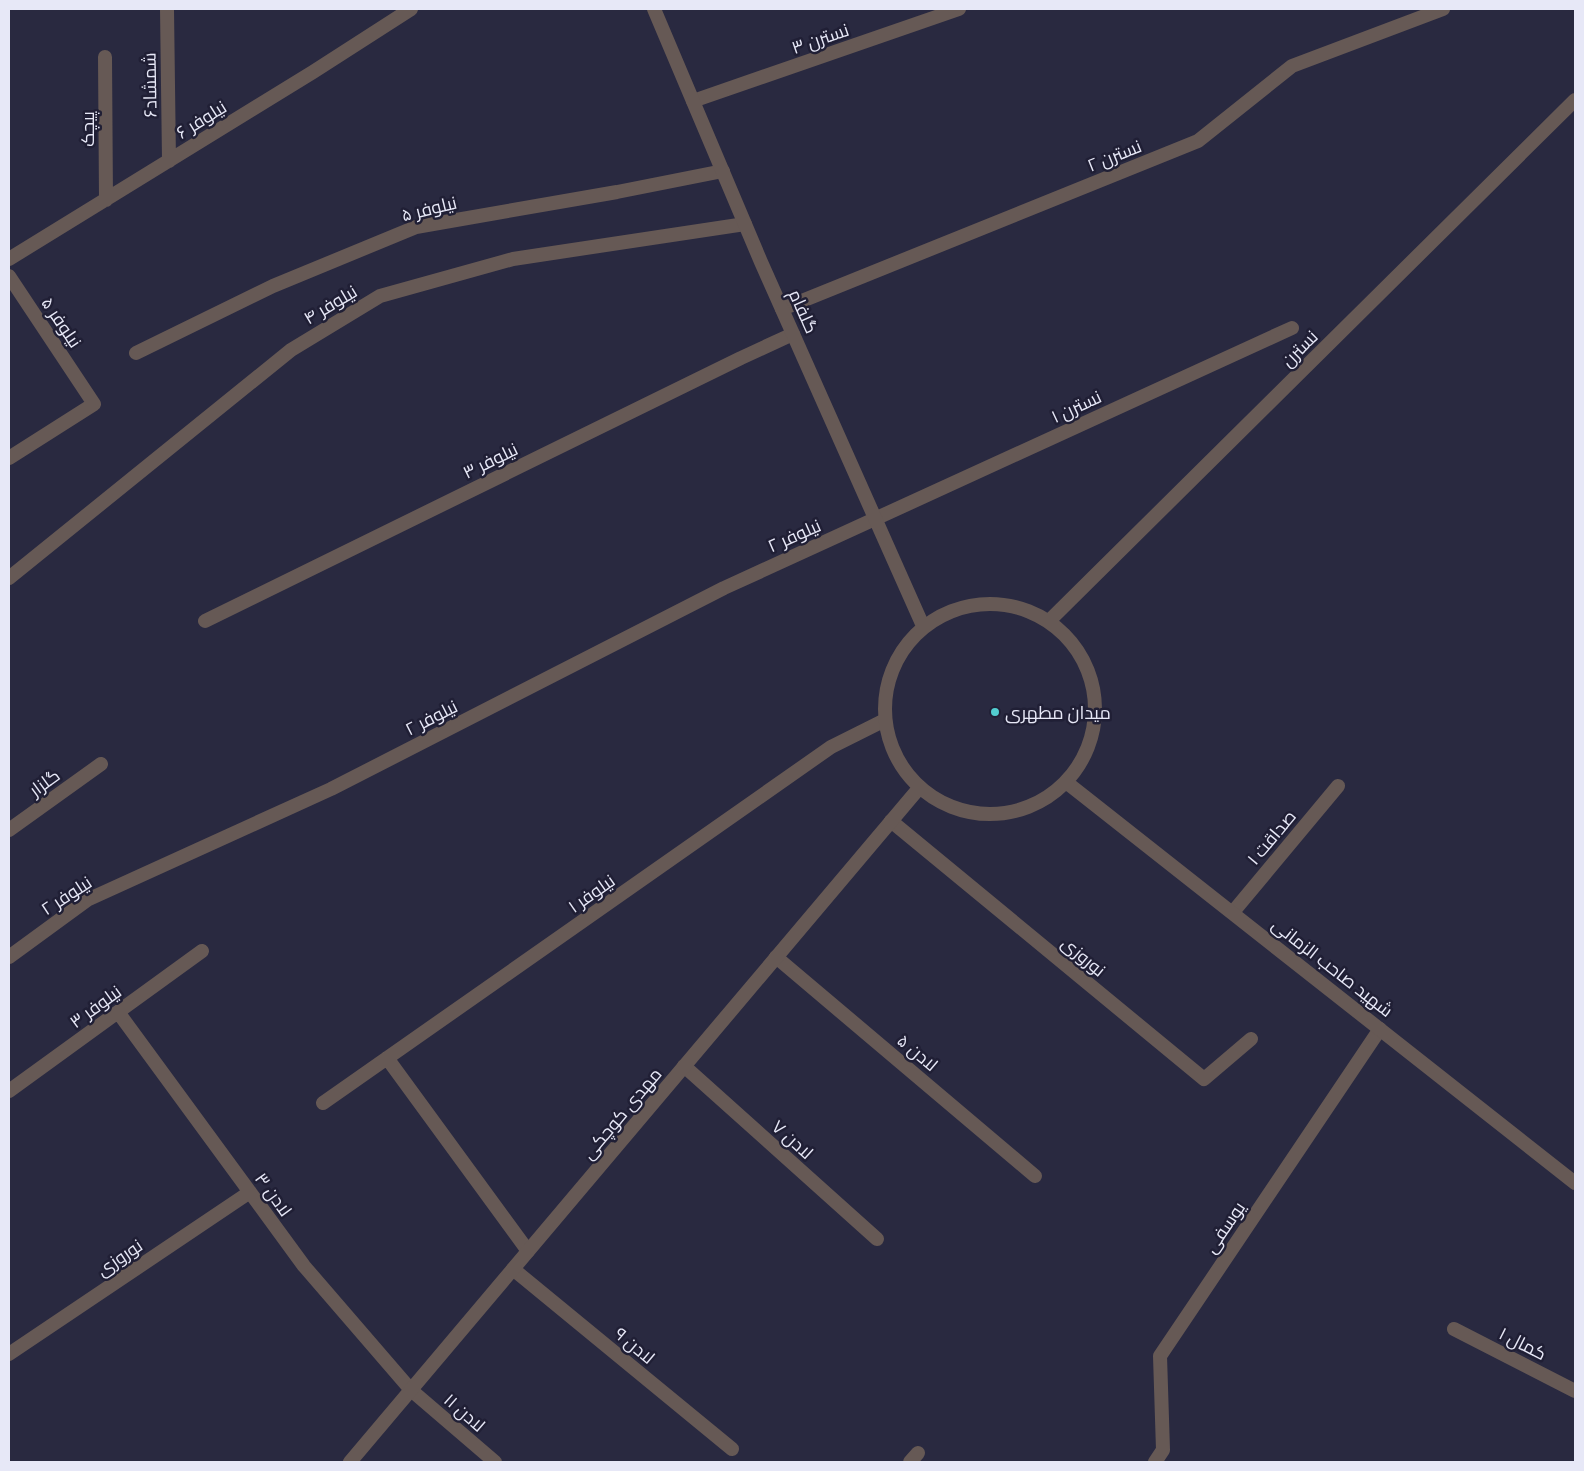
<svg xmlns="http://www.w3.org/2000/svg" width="1584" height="1471" viewBox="0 0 1584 1471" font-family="Ubuntu,Cairo,sans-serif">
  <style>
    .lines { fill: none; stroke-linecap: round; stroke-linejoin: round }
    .minor { stroke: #665955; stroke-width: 14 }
    .tertiary { stroke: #665955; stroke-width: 14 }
    .poi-dot { fill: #52cdd0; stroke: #201f35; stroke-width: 2 }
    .labels { text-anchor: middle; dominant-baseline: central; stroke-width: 5; stroke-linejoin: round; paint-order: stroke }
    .street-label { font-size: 18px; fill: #e7e8f7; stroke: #201f35 }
    .poi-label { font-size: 18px; fill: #e7e8f7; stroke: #201f35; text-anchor: start }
  </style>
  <rect width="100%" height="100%" fill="#292940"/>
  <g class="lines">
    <path class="minor" d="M 167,9 L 169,161
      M 105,57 L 106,200
      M 693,101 L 959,9
      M 9,259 L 313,72 L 411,9
      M 9,276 L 94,404 L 9,458
      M 782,309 L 1198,141 L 1292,66 L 1443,9
      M 136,353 L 273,286 L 416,227 L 617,192 L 723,171
      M 9,578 L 291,350 L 380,296 L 513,259 L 745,224
      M 205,621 L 741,358 L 793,334
      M 891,821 L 1204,1079 L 1251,1039
      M 9,830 L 101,764
      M 1233,912 L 1338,786
      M 9,957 L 87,900 L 331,789 L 724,588 L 1292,328
      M 776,957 L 1035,1176
      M 118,1012 L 304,1266 L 411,1390 L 495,1462
      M 387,1058 L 528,1251
      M 684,1066 L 877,1239
      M 9,1091 L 202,951
      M 323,1103 L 831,747 L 885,720
      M 513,1269 L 732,1449
      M 1454,1329 L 1575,1391
      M 9,1354 L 250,1192
      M 910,1462 L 918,1453
      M 1155,1462 L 1163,1450 L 1160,1356 L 1380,1029"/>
    <path class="tertiary" d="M 654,9 L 761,262 L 923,626
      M885 709a105 105 0 1 1 210 0a105 105 0 1 1-210 0Z
      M 1049,621 L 1575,100
      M 1066,782 L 1575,1183
      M 350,1462 L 920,787"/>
  </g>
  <circle class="poi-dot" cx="995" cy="712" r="5"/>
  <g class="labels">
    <g class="street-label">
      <text transform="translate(820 38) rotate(-19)">نسترن ۳</text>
      <text transform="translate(149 85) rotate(-91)">شمشاد۶</text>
      <text transform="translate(201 119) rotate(-32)">نیلوفر ۶</text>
      <text transform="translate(87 129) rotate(-90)">پیچک</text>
      <text transform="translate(1114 155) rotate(-22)">نسترن ۲</text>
      <text transform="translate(429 208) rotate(-14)">نیلوفر ۵</text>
      <text transform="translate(330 304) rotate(-31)">نیلوفر ۴</text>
      <text transform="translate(804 311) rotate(66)">گلفام</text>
      <text transform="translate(62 322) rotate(56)">نیلوفر ۵</text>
      <text transform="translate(1299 348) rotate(-45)">نسترن</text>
      <text transform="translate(1076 406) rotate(-25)">نسترن ۱</text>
      <text transform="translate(490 460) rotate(-26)">نیلوفر ۳</text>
      <text transform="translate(794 535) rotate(-24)">نیلوفر ۲</text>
      <text transform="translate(431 717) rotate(-27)">نیلوفر ۲</text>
      <text transform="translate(44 782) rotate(-36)">گلزار</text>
      <text transform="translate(1271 837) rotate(-50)">صداقت ۱</text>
      <text transform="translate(591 893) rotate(-35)">نیلوفر ۱</text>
      <text transform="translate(66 895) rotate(-33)">نیلوفر ۲</text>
      <text transform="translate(1084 956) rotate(40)">نوروزی</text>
      <text transform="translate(1333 967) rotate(38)">شهید صاحب الزمانی</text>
      <text transform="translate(95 1006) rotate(-36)">نیلوفر ۳</text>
      <text transform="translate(918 1052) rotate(40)">لادن ۵</text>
      <text transform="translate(621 1113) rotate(-50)">مهدی کوچکی</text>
      <text transform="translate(793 1139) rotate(42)">لادن ۷</text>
      <text transform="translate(274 1194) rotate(54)">لادن ۳</text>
      <text transform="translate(1224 1227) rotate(-56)">یوسفی</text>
      <text transform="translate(119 1257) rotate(-34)">نوروزی</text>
      <text transform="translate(1523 1343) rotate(27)">کمال ۱</text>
      <text transform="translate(635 1345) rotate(40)">لادن ۹</text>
      <text transform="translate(465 1412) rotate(41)">لادن ۱۱</text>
    </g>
    <g class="poi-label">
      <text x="1005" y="712">میدان مطهری</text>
    </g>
  </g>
  <rect width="1584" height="1471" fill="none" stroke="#e7e8f7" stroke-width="20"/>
</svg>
